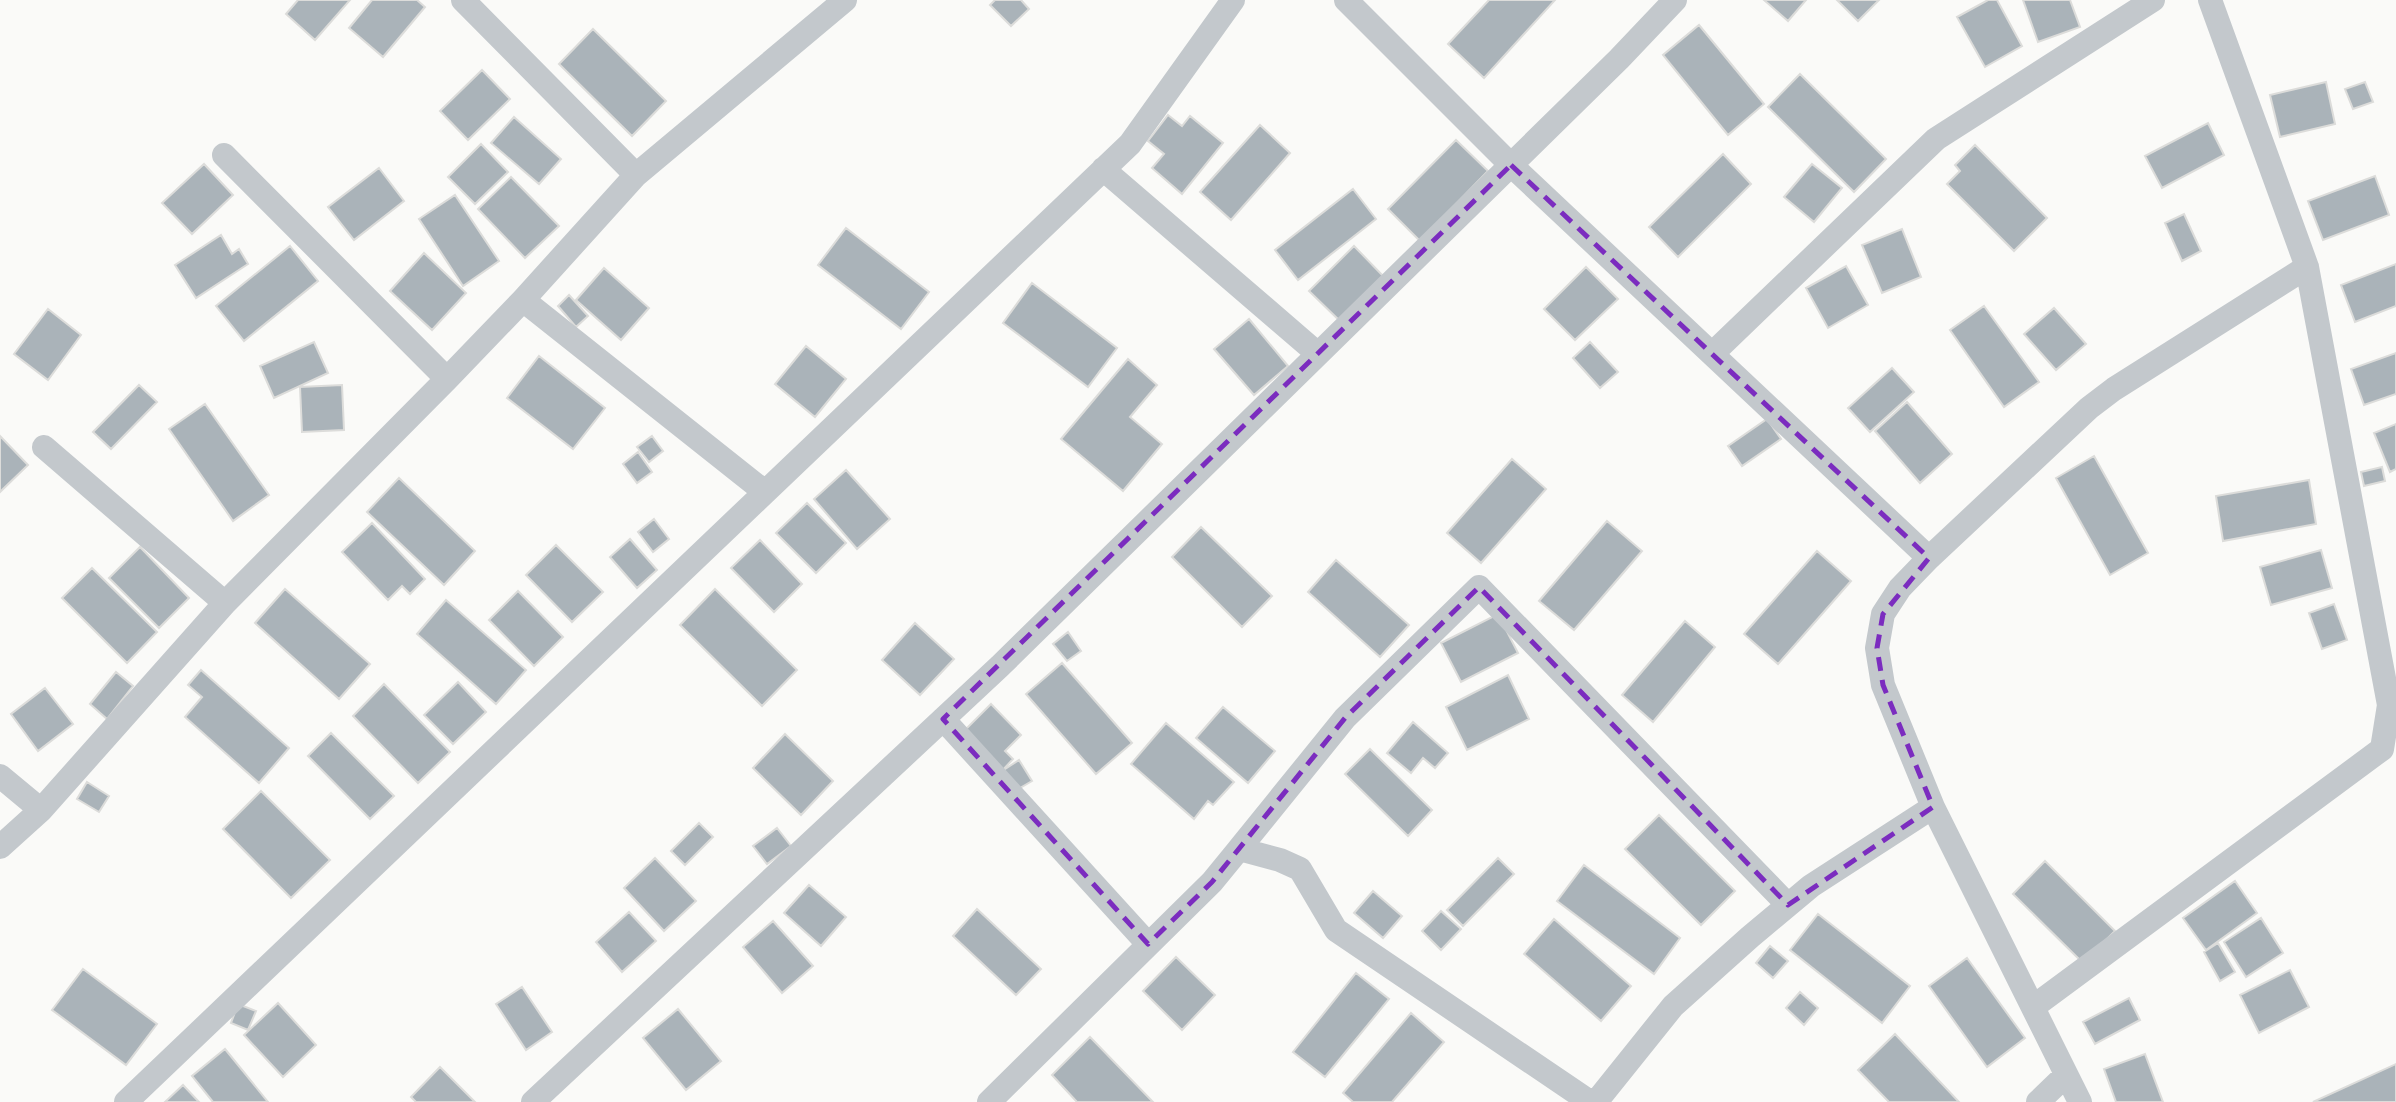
<svg xmlns="http://www.w3.org/2000/svg" width="2396" height="1102" viewBox="0 0 2396 1102" font-family="'Golos Text',sans-serif">
  <style>
    .building { fill: #aab3b9; stroke: #dcdcda; stroke-width: 2 }
    .lines { fill: none; stroke-linecap: round; stroke-linejoin: round }
    .minor { stroke: #c3c8cc; stroke-width: 24 }
    .marked { fill: none; stroke: #7b2cbf; stroke-width: 5; stroke-dasharray: 14 9; stroke-linejoin: round }
  </style>
  <rect width="100%" height="100%" fill="#fafaf8"/>
  <path class="building" d="M 298,0 L 350,0 L 315,40 L 286,14 Z
    M 372,0 L 417,0 L 425,7 L 383,57 L 349,28 Z
    M 995,0 L 1021,0 L 1029,9 L 1011,26 L 990,5 Z
    M 1489,0 L 1555,0 L 1484,78 L 1448,44 Z
    M 1764,0 L 1806,0 L 1788,21 Z
    M 1837,0 L 1879,0 L 1858,21 Z
    M 1988,0 L 1997,0 L 2022,46 L 1985,67 L 1957,17 Z
    M 2023,0 L 2070,0 L 2080,27 L 2038,42 Z
    M 1699,25 L 1764,104 L 1728,135 L 1663,55 Z
    M 593,29 L 666,101 L 632,136 L 559,64 Z
    M 482,70 L 510,99 L 468,140 L 440,111 Z
    M 1800,74 L 1886,159 L 1854,192 L 1768,107 Z
    M 2326,82 L 2335,124 L 2280,137 L 2270,95 Z
    M 2365,82 L 2373,102 L 2353,109 L 2345,89 Z
    M 1168,115 L 1182,126 L 1190,116 L 1223,143 L 1182,194 L 1152,168 L 1164,154 L 1148,141 Z
    M 514,117 L 561,159 L 539,184 L 491,143 Z
    M 2208,123 L 2224,155 L 2162,188 L 2145,156 Z
    M 1260,125 L 1290,153 L 1231,220 L 1200,192 Z
    M 1456,140 L 1488,171 L 1420,241 L 1388,209 Z
    M 481,144 L 508,172 L 475,204 L 448,177 Z
    M 1975,145 L 2047,218 L 2014,251 L 1947,184 L 1960,171 L 1955,165 Z
    M 1723,154 L 1751,184 L 1678,257 L 1649,227 Z
    M 204,164 L 233,195 L 192,234 L 162,203 Z
    M 1812,164 L 1842,188 L 1814,222 L 1784,197 Z
    M 379,168 L 404,201 L 354,240 L 328,207 Z
    M 2375,176 L 2389,215 L 2323,240 L 2308,201 Z
    M 511,177 L 559,226 L 525,258 L 478,209 Z
    M 1353,189 L 1376,219 L 1298,280 L 1275,250 Z
    M 455,195 L 499,261 L 463,286 L 419,219 Z
    M 2184,214 L 2201,251 L 2182,261 L 2165,223 Z
    M 846,228 L 929,292 L 901,329 L 818,265 Z
    M 1902,229 L 1921,277 L 1882,293 L 1862,245 Z
    M 221,235 L 232,254 L 239,249 L 248,264 L 196,298 L 175,265 Z
    M 290,246 L 318,281 L 244,341 L 216,306 Z
    M 1354,246 L 1386,279 L 1342,323 L 1309,291 Z
    M 424,253 L 466,293 L 432,330 L 390,291 Z
    M 2396,264 L 2396,306 L 2355,322 L 2341,285 Z
    M 1846,266 L 1868,305 L 1828,328 L 1806,288 Z
    M 1586,267 L 1618,299 L 1575,340 L 1544,309 Z
    M 604,268 L 649,308 L 621,340 L 576,300 Z
    M 1032,283 L 1117,348 L 1088,387 L 1003,323 Z
    M 569,295 L 588,316 L 576,327 L 558,306 Z
    M 1984,306 L 2039,382 L 2004,407 L 1950,330 Z
    M 2054,308 L 2086,344 L 2056,370 L 2024,334 Z
    M 48,309 L 81,335 L 48,380 L 14,354 Z
    M 1249,319 L 1288,366 L 1254,395 L 1214,349 Z
    M 314,342 L 328,373 L 274,398 L 260,366 Z
    M 1590,342 L 1618,372 L 1600,388 L 1573,358 Z
    M 806,346 L 846,379 L 815,417 L 775,384 Z
    M 2396,353 L 2396,394 L 2364,405 L 2351,369 Z
    M 539,356 L 605,408 L 573,449 L 507,398 Z
    M 1128,359 L 1157,385 L 1130,417 L 1162,444 L 1123,491 L 1061,439 Z
    M 1892,368 L 1914,392 L 1870,432 L 1848,408 Z
    M 139,385 L 157,402 L 111,449 L 93,432 Z
    M 342,385 L 344,430 L 302,432 L 300,387 Z
    M 1907,402 L 1952,454 L 1920,483 L 1875,431 Z
    M 205,404 L 269,495 L 233,521 L 169,429 Z
    M 1767,419 L 1781,439 L 1742,466 L 1728,446 Z
    M 2396,424 L 2396,469 L 2390,472 L 2374,433 Z
    M 0,436 L 28,465 L 0,492 Z
    M 652,436 L 663,451 L 649,462 L 637,447 Z
    M 638,452 L 652,472 L 637,483 L 623,464 Z
    M 2094,456 L 2148,553 L 2110,575 L 2056,478 Z
    M 1512,459 L 1546,489 L 1481,563 L 1447,533 Z
    M 2382,467 L 2385,481 L 2364,486 L 2361,472 Z
    M 846,470 L 890,519 L 857,549 L 814,499 Z
    M 399,478 L 475,551 L 444,585 L 367,512 Z
    M 2309,480 L 2316,524 L 2223,541 L 2216,496 Z
    M 807,503 L 846,543 L 816,573 L 776,533 Z
    M 654,519 L 669,539 L 653,552 L 638,532 Z
    M 1607,521 L 1642,551 L 1574,630 L 1539,601 Z
    M 372,523 L 425,579 L 410,594 L 402,586 L 388,600 L 342,552 Z
    M 1201,527 L 1272,596 L 1242,627 L 1172,557 Z
    M 630,539 L 657,570 L 637,588 L 610,557 Z
    M 760,540 L 802,584 L 774,612 L 731,568 Z
    M 556,545 L 603,592 L 572,622 L 526,575 Z
    M 140,547 L 189,598 L 159,628 L 109,578 Z
    M 2321,550 L 2332,588 L 2271,605 L 2260,567 Z
    M 1817,551 L 1851,581 L 1778,664 L 1744,634 Z
    M 1336,560 L 1409,625 L 1380,657 L 1308,592 Z
    M 92,568 L 157,632 L 127,663 L 62,598 Z
    M 285,589 L 370,664 L 339,699 L 255,623 Z
    M 715,589 L 797,670 L 762,706 L 680,625 Z
    M 518,591 L 563,637 L 534,666 L 489,620 Z
    M 446,600 L 526,670 L 496,704 L 417,634 Z
    M 2334,604 L 2347,640 L 2322,649 L 2309,613 Z
    M 1498,614 L 1518,653 L 1461,682 L 1441,643 Z
    M 1685,621 L 1715,647 L 1653,722 L 1622,695 Z
    M 915,623 L 954,659 L 920,695 L 882,660 Z
    M 1068,632 L 1081,651 L 1067,661 L 1053,644 Z
    M 1062,663 L 1132,743 L 1096,774 L 1026,694 Z
    M 201,670 L 289,748 L 259,783 L 185,717 L 202,697 L 188,685 Z
    M 116,672 L 133,686 L 107,719 L 90,704 Z
    M 1508,675 L 1529,719 L 1467,750 L 1446,707 Z
    M 458,682 L 486,712 L 453,744 L 424,715 Z
    M 384,684 L 450,752 L 418,783 L 353,716 Z
    M 45,688 L 73,724 L 38,751 L 11,714 Z
    M 991,704 L 1021,735 L 1005,751 L 1013,759 L 1001,772 L 963,732 Z
    M 1223,707 L 1275,751 L 1248,783 L 1196,738 Z
    M 1413,722 L 1448,753 L 1435,768 L 1423,758 L 1411,773 L 1387,753 Z
    M 1166,723 L 1234,782 L 1213,805 L 1208,801 L 1194,819 L 1131,764 Z
    M 331,733 L 394,796 L 370,819 L 308,756 Z
    M 785,734 L 833,781 L 801,815 L 753,768 Z
    M 1370,749 L 1432,810 L 1408,836 L 1345,774 Z
    M 1019,760 L 1032,781 L 1015,791 L 1002,771 Z
    M 87,782 L 109,796 L 99,812 L 77,799 Z
    M 261,791 L 330,860 L 291,898 L 223,829 Z
    M 1659,815 L 1735,891 L 1701,925 L 1625,849 Z
    M 699,823 L 713,837 L 685,865 L 671,851 Z
    M 777,828 L 791,846 L 767,864 L 753,846 Z
    M 655,858 L 696,901 L 664,931 L 624,888 Z
    M 1498,858 L 1514,874 L 1463,926 L 1447,910 Z
    M 2045,861 L 2115,931 L 2083,963 L 2013,894 Z
    M 1584,865 L 1680,938 L 1654,974 L 1557,901 Z
    M 2235,881 L 2257,913 L 2206,950 L 2183,918 Z
    M 809,885 L 846,917 L 821,946 L 784,913 Z
    M 1373,891 L 1402,916 L 1383,938 L 1354,913 Z
    M 977,909 L 1041,969 L 1016,995 L 953,936 Z
    M 1441,911 L 1461,929 L 1441,950 L 1422,931 Z
    M 629,912 L 656,941 L 622,972 L 596,942 Z
    M 1818,914 L 1910,986 L 1882,1023 L 1790,950 Z
    M 2261,918 L 2283,953 L 2246,977 L 2224,942 Z
    M 1554,919 L 1631,986 L 1601,1021 L 1524,954 Z
    M 773,921 L 813,966 L 782,993 L 743,947 Z
    M 2218,943 L 2235,972 L 2220,981 L 2204,952 Z
    M 1770,946 L 1788,961 L 1773,978 L 1756,963 Z
    M 1176,957 L 1215,995 L 1182,1030 L 1143,991 Z
    M 1967,958 L 2025,1038 L 1987,1067 L 1929,986 Z
    M 83,969 L 157,1024 L 126,1065 L 52,1010 Z
    M 2290,970 L 2309,1007 L 2259,1033 L 2240,995 Z
    M 1356,973 L 1389,999 L 1325,1077 L 1293,1052 Z
    M 522,987 L 552,1032 L 526,1050 L 496,1004 Z
    M 1800,992 L 1818,1008 L 1804,1025 L 1786,1008 Z
    M 2129,998 L 2140,1020 L 2095,1044 L 2083,1022 Z
    M 278,1003 L 316,1045 L 283,1077 L 244,1035 Z
    M 238,1004 L 256,1011 L 248,1030 L 231,1023 Z
    M 678,1009 L 721,1061 L 686,1090 L 643,1038 Z
    M 1411,1013 L 1444,1042 L 1392,1102 L 1353,1102 L 1343,1093 Z
    M 1895,1034 L 1959,1102 L 1889,1102 L 1858,1070 Z
    M 1090,1037 L 1153,1102 L 1077,1102 L 1052,1075 Z
    M 225,1049 L 268,1102 L 213,1102 L 192,1076 Z
    M 2145,1054 L 2163,1102 L 2116,1102 L 2104,1069 Z
    M 2396,1064 L 2396,1102 L 2313,1102 Z
    M 440,1067 L 475,1102 L 416,1102 L 411,1097 Z
    M 183,1085 L 199,1102 L 165,1102 Z"/>
  <g class="lines">
    <path class="minor" d="M 463,0 L 636,175
      M 1346,0 L 1511,165 L 1929,558
      M 224,155 L 447,379
      M 1103,169 L 1318,354
      M 523,300 L 765,492
      M 1712,354 L 1936,139 L 2153,0
      M 44,447 L 225,603
      M 943,719 L 1148,944
      M 0,776 L 41,810
      M 0,847 L 41,810 L 225,603 L 447,379 L 523,300 L 636,175 L 845,0
      M 1239,849 L 1345,718 L 1479,587 L 1788,905
      M 2033,1007 L 2382,749 L 2389,705 L 2307,267 L 2210,0
      M 126,1102 L 1130,144 L 1233,0
      M 533,1102 L 1000,666 L 1619,59 L 1675,0
      M 989,1102 L 1212,882 L 1239,849 L 1280,860 L 1300,869 L 1336,930 L 1590,1102
      M 1596,1102 L 1673,1006 L 1750,937 L 1811,886 L 1933,807
      M 2038,1102 L 2066,1075
      M 2080,1102 L 1933,807 L 1883,685 L 1877,648 L 1883,614 L 1900,588 L 1929,558 L 2089,408 L 2114,389 L 2307,267"/>
  </g>
  <path class="marked" d="M 1511,165 L 1929,558 L 1883,614 L 1877,648 L 1883,685 L 1933,807 L 1788,905 L 1479,587 L 1345,718 L 1212,882 L 1148,944 L 943,719 Z"/>
</svg>
